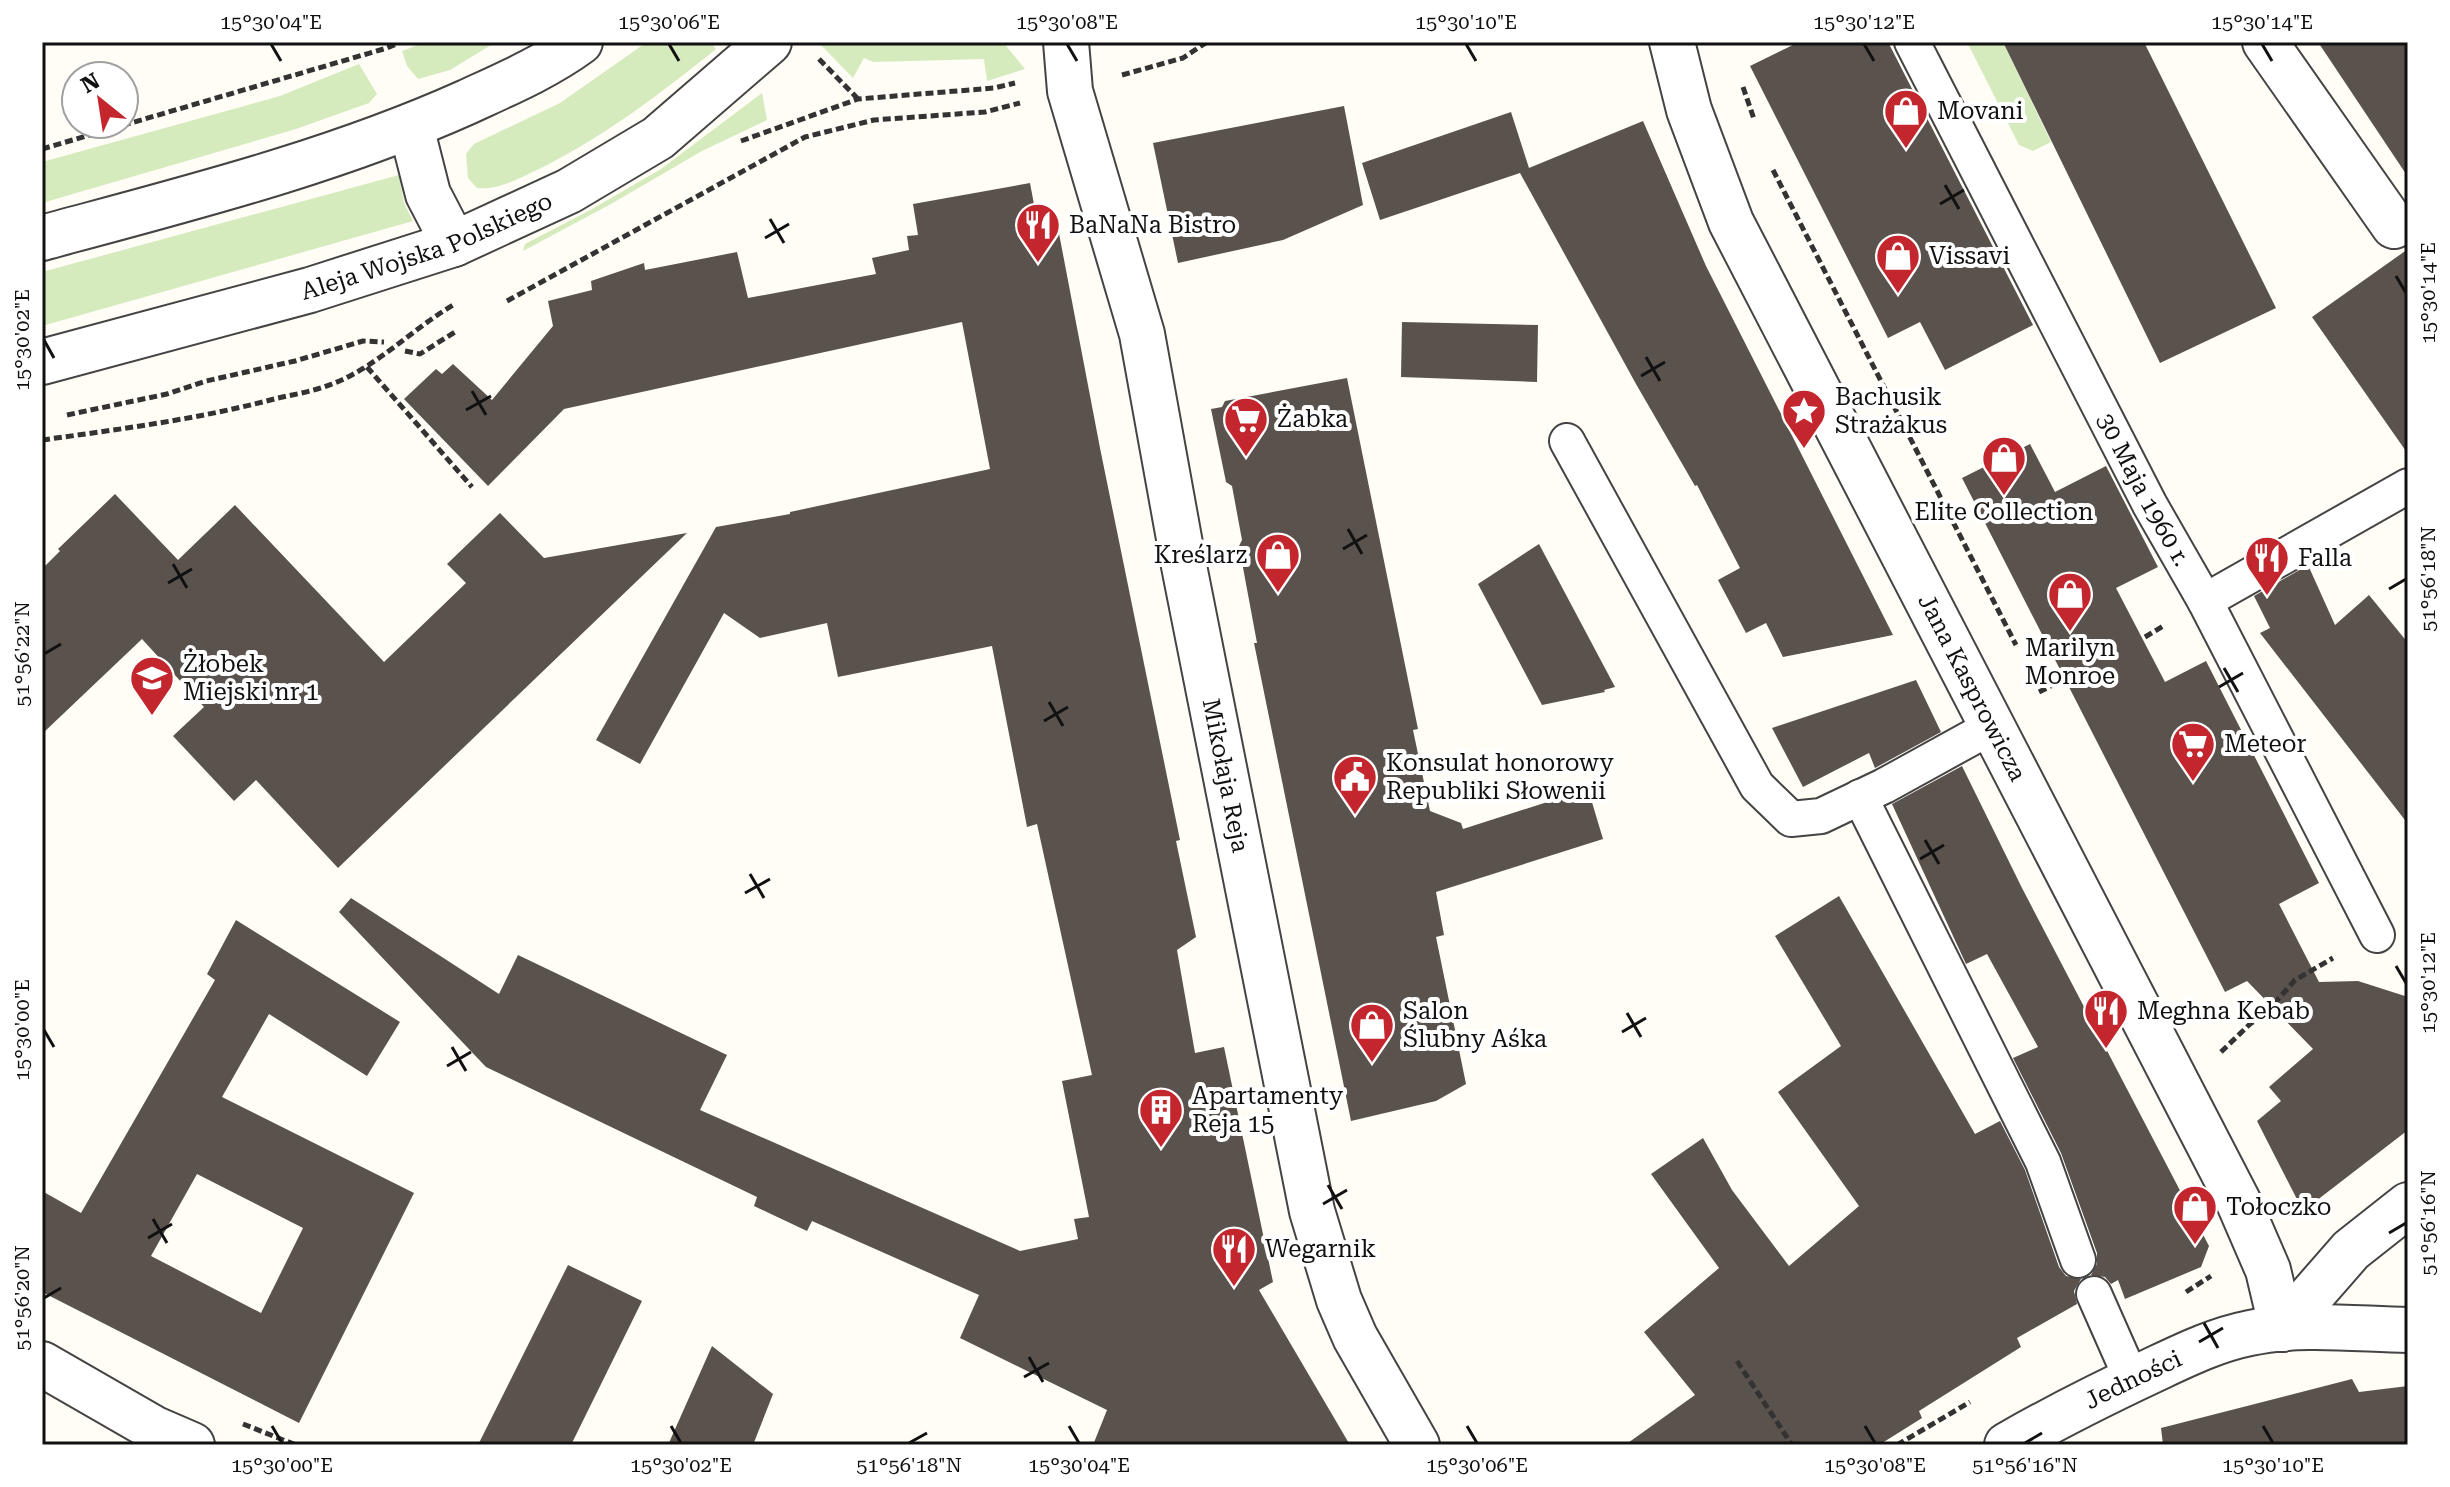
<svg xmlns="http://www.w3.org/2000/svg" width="2450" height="1487" viewBox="0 0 2450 1487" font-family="'Roboto Serif',serif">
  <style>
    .green { fill: #d5ebbd }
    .building { fill: #5a524d; fill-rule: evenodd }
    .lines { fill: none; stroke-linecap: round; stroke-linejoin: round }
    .service-casing { stroke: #444; stroke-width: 38 }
    .minor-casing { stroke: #444; stroke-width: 48 }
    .tertiary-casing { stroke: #444; stroke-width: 48 }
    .path { stroke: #333; stroke-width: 5; stroke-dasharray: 8 4; stroke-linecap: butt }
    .service { stroke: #fff; stroke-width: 34 }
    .minor { stroke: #fff; stroke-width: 44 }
    .tertiary { stroke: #fff; stroke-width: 44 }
    .ticks { fill: none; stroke: #111; stroke-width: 3 }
    .labels { text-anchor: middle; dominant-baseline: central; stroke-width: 8; stroke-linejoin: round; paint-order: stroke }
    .poi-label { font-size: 24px; fill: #111; stroke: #fff; text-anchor: start }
    .street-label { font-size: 24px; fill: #111; stroke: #fff }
    .neatline { fill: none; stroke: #111; stroke-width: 3 }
    .ticks-label { font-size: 20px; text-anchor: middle; fill: #111 }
  </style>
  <rect width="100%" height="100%" fill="#fffdf5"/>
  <path class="green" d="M 426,42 L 496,42 L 450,70 L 418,79 L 407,66 L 402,51 Z
    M 647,42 L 710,42 L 716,49 C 660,94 605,136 541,168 C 520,178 500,190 477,188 L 468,178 L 466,154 L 474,144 L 560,103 Z
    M 818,42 L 1003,42 L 1025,69 L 987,81 L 984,59 L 873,62 L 864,58 L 853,78 Z
    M 1967,42 L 2003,42 L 2051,142 L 2033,151 L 2019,145 Z
    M 359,64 L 377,94 L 369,103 L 296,129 L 42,203 L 42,162 L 280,96 Z
    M 762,93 L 767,120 L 702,151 L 611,204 L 523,251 L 525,244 L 592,209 L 661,169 Z
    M 399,175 L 404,203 L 413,221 L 42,326 L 42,272 Z"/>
  <path class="building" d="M 1799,42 L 1888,42 L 2033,325 L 1945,370 L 1920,322 L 1888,338 L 1750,66 Z
    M 2003,42 L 2144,42 L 2276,308 L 2160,363 Z
    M 2318,42 L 2408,42 L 2408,177 Z
    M 1344,106 L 1363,205 L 1283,240 L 1178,263 L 1153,143 Z
    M 1511,112 L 1529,168 L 1643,121 L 1706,266 L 1893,635 L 1783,657 L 1766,623 L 1746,633 L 1718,580 L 1740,568 L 1697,485 L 1695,486 L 1636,384 L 1520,173 L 1380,220 L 1362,163 Z
    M 1030,183 L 1038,226 L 1057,223 L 1100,448 L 1180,840 L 1176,841 L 1196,937 L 1177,950 L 1195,1053 L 1224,1047 L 1273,1282 L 1259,1290 L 1350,1445 L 1093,1445 L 1107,1410 L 960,1338 L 979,1295 L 812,1221 L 807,1231 L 754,1206 L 757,1197 L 486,1067 L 339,912 L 351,898 L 499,994 L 518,955 L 727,1055 L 700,1110 L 1020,1251 L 1078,1239 L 1074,1219 L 1089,1217 L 1062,1081 L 1092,1075 L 1037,824 L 1027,827 L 992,646 L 838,677 L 827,623 L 760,638 L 724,613 L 640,764 L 596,740 L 716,527 L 790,514 L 790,512 L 990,469 L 962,322 L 564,409 L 488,486 L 404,399 L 436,369 L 442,374 L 453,364 L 492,400 L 553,326 L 548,301 L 592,290 L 591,281 L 644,263 L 645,270 L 737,252 L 748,298 L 876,274 L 872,258 L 909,250 L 907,236 L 918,235 L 913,204 Z
    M 2408,249 L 2408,454 L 2312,317 Z
    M 1402,322 L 1538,325 L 1537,382 L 1401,377 Z
    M 1347,378 L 1418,729 L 1413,730 L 1430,811 L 1461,823 L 1463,829 L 1588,789 L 1603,839 L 1436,892 L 1444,935 L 1436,937 L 1466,1084 L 1436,1101 L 1351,1121 L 1254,643 L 1257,643 L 1239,546 L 1242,540 L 1232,486 L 1226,482 L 1211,409 L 1222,407 L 1225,401 Z
    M 2030,444 L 2055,492 L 2106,466 L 2158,567 L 2116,588 L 2165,682 L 2206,661 L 2319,883 L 2279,904 L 2319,982 L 2358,981 L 2408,997 L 2408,1130 L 2303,1211 L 2257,1121 L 2281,1101 L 2269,1087 L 2313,1049 L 2247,981 L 2225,992 L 1962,478 Z
    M 115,494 L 178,560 L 235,505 L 384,662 L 466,583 L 447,564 L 500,513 L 544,558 L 687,533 L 338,868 L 256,780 L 234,801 L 173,736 L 204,707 L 142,639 L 42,734 L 42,569 L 60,551 L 58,549 Z
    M 1539,544 L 1615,687 L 1604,690 L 1605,692 L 1542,705 L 1478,584 Z
    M 2308,565 L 2335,625 L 2369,595 L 2408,643 L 2408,824 L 2260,633 L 2270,628 L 2254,596 Z
    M 1916,680 L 1941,732 L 1875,768 L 1869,753 L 1803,787 L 1772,728 Z
    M 1962,766 L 2022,888 L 2209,1246 L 2201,1267 L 2125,1299 L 2118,1280 L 2111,1284 L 2105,1277 L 2091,1275 L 2097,1264 L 2097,1253 L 2061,1153 L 2013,1058 L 2038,1047 L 1987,954 L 1966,964 L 1892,804 Z
    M 1839,896 L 1975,1134 L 2000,1121 L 2025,1170 L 2059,1267 L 2066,1276 L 2081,1279 L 2074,1291 L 2077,1304 L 2017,1338 L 2021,1347 L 1919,1411 L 1922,1418 L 1879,1445 L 1625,1445 L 1695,1395 L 1644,1332 L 1719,1268 L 1651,1174 L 1703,1138 L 1732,1190 L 1789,1266 L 1859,1206 L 1778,1092 L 1841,1046 L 1775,936 Z
    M 236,920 L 400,1022 L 367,1076 L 269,1014 L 222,1097 L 414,1193 L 299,1423 L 42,1292 L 42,1191 L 81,1213 L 215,980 L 207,974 ZM 197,1174 L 303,1228 L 261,1313 L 151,1256 Z
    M 568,1265 L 642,1301 L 571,1445 L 478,1445 Z
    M 712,1346 L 773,1394 L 753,1445 L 668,1445 Z
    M 2352,1379 L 2359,1392 L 2408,1386 L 2408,1445 L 2163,1445 L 2161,1428 Z"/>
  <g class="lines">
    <g class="service-casing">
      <g id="service">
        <path id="s1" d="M 1912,42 L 2150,505 L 2205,601 L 2377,935"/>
        <path d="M 1567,441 L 1757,786 L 1791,819 L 1821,816 L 1884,786 L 1993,726"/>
        <path d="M 2205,601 L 2408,486"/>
        <path d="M 1860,797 L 2043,1162 L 2078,1260"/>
        <path d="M 2094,1294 L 2132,1380"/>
      </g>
    </g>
    <g class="minor-casing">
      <g id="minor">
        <path id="s2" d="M 1672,42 L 1689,110 L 1731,222 L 2239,1203 L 2268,1270 L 2282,1329"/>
        <path d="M 2265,42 L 2394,226"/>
        <path d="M 2282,1329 L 2351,1250 L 2408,1205"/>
        <path d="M 42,1364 L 155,1429 L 192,1445"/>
        <path id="s3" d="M 2007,1445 C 2054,1418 2104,1393 2153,1370 C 2185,1355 2215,1340 2250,1333 C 2301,1322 2356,1329 2408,1330"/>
      </g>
    </g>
    <g class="tertiary-casing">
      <g id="tertiary">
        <path id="s4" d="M 1066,42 L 1070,91 L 1142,334 L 1184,566 L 1312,1211 L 1339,1300 L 1355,1337 L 1417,1445"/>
        <path d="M 411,127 L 428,194 L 454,244"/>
        <path d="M 42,238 C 186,199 331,163 467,102 C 506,84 546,67 580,42"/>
        <path id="s5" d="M 42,362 L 310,290 L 454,244 L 569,191 L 658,138 L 769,42"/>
      </g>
    </g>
    <path class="path" d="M 819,59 L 858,99
      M 1122,75 L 1183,58 L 1207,42
      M 1743,87 L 1754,119
      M 741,141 L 858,99 L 994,88 L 1015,83
      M 42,149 L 387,48 L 401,42
      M 1773,170 L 2016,645
      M 507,301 L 805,137 L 874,120 L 985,112 L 1020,103
      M 405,351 L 420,354 L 455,332
      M 367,367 L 472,487
      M 67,415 L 167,394 L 206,381 L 295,361 L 363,341 L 384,342
      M 42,440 C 121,429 200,419 278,398 C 296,394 315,391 332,384 C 377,367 413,328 455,304
      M 2145,637 L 2165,625
      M 2039,692 L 2059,682
      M 2221,1052 L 2250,1024 L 2266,1013 L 2295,980 L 2333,958
      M 2186,1292 L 2211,1276
      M 1737,1361 L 1792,1445
      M 243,1424 L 296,1445
      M 1897,1445 L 1970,1402"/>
    <use href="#service" class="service"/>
    <use href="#minor" class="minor"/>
    <use href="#tertiary" class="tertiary"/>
  </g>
  <path class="ticks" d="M 271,44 L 281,61M 669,44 L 679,61M 1067,44 L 1077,61M 1466,44 L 1476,61M 1864,44 L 1874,61M 2262,44 L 2272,61M 1945,185 L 1959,209M 1940,204 L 1964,190M 770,219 L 784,243M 765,238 L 789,224M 2396,276 L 2406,293M 44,340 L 54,358M 1646,357 L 1660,381M 1641,376 L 1665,362M 472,391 L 486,415M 466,410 L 491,396M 1348,529 L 1362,554M 1343,549 L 1367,535M 173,564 L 187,588M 168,583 L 192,569M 2389,589 L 2406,579M 44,654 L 61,644M 2224,668 L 2238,692M 2219,687 L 2243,673M 1049,702 L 1063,726M 1044,721 L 1068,707M 1925,840 L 1939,864M 1920,859 L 1944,845M 750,874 L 764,898M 745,893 L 770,879M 2396,966 L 2406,983M 1627,1013 L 1641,1037M 44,1030 L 54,1047M 1622,1032 L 1646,1018M 452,1047 L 466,1071M 447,1066 L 471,1052M 1328,1185 L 1342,1209M 1323,1204 L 1347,1190M 153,1219 L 167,1243M 2389,1233 L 2406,1223M 148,1238 L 172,1224M 44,1298 L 61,1288M 2204,1323 L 2218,1348M 2199,1342 L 2223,1328M 1029,1357 L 1043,1382M 1024,1377 L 1049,1363M 272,1426 L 282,1443M 671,1426 L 681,1443M 1069,1426 L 1079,1443M 1467,1426 L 1477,1443M 1865,1426 L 1875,1443M 2263,1426 L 2273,1443M 909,1443 L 927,1433M 2025,1443 L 2042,1433"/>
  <defs>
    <g id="shop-pin" transform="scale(2.3)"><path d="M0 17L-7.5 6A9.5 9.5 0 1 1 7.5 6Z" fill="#c4262e" stroke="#fff"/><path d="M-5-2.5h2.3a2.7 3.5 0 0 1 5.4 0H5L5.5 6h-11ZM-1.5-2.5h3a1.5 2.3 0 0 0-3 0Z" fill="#fff"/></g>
    <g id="restaurant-pin" transform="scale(2.3)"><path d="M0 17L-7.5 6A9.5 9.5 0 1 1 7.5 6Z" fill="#c4262e" stroke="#fff"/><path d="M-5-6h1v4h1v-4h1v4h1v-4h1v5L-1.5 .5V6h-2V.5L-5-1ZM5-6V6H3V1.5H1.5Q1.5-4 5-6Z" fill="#fff"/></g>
    <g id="sight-pin" transform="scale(2.3)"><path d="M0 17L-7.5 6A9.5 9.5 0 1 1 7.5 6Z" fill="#c4262e" stroke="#fff"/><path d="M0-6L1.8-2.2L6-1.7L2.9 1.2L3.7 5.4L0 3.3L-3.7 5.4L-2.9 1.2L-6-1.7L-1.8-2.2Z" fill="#fff"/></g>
    <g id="supermarket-pin" transform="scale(2.3)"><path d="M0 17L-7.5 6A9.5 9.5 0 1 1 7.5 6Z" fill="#c4262e" stroke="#fff"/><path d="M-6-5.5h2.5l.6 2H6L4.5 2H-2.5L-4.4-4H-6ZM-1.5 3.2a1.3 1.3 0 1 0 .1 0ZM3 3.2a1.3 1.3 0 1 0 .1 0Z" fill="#fff"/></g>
    <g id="school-pin" transform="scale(2.3)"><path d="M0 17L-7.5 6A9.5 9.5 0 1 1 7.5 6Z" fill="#c4262e" stroke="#fff"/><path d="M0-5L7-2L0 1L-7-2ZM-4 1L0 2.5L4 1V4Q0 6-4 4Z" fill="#fff"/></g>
    <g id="civic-pin" transform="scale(2.3)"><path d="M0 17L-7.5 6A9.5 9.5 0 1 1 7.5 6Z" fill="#c4262e" stroke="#fff"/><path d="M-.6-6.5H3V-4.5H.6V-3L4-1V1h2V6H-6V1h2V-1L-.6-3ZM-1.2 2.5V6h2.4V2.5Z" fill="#fff"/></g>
    <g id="building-pin" transform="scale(2.3)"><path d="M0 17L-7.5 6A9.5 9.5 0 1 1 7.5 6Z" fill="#c4262e" stroke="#fff"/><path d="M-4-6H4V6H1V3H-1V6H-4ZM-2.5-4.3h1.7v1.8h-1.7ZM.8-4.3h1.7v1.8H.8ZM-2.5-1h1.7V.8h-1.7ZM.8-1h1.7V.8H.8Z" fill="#fff"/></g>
  </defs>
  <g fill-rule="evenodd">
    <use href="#shop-pin" x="1906" y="111"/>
    <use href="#restaurant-pin" x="1038" y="225"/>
    <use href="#shop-pin" x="1898" y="256"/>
    <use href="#sight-pin" x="1804" y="411"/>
    <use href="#supermarket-pin" x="1246" y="419"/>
    <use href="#shop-pin" x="2004" y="458"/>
    <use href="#shop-pin" x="1278" y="555"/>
    <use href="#restaurant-pin" x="2267" y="558"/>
    <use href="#shop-pin" x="2070" y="594"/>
    <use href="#school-pin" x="152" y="678"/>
    <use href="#supermarket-pin" x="2193" y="744"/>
    <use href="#civic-pin" x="1355" y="777"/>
    <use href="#restaurant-pin" x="2106" y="1011"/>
    <use href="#shop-pin" x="1372" y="1025"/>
    <use href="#building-pin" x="1161" y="1110"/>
    <use href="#shop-pin" x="2195" y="1207"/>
    <use href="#restaurant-pin" x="1234" y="1249"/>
  </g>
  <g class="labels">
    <g class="poi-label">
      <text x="1937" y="111">Movani</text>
      <text x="1069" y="225">BaNaNa Bistro</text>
      <text x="1929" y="256">Vissavi</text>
      <text x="1835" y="397">Bachusik<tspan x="1835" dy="28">Strażakus</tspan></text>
      <text x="1277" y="419">Żabka</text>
      <text x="2004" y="512" text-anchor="middle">Elite Collection</text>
      <text x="1247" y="555" text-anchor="end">Kreślarz</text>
      <text x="2298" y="558">Falla</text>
      <text x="2070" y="648" text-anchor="middle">Marilyn<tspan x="2070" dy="28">Monroe</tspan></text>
      <text x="183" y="664">Żłobek<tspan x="183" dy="28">Miejski nr 1</tspan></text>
      <text x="2224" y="744">Meteor</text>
      <text x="1386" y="763">Konsulat honorowy<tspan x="1386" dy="28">Republiki Słowenii</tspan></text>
      <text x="1403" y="1011">Salon<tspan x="1403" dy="28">Ślubny Aśka</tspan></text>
      <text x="2137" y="1011">Meghna Kebab</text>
      <text x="1192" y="1096">Apartamenty<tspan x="1192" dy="28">Reja 15</tspan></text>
      <text x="2226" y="1207">Tołoczko</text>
      <text x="1265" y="1249">Wegarnik</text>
    </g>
    <g class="street-label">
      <text stroke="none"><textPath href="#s5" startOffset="402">Aleja Wojska Polskiego</textPath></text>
      <text stroke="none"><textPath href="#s1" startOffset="504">30 Maja 1960 r.</textPath></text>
      <text stroke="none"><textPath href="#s2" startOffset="714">Jana Kasprowicza</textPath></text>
      <text stroke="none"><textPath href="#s4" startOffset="752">Mikołaja Reja</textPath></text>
      <text stroke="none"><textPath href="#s3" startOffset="142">Jedności</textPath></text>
    </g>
  </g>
  <rect width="2450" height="1487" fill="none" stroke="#ffffff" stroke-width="88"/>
  <g transform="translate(100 100) rotate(330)"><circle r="38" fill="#ffffff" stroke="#a0a0a0" stroke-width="2"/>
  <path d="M0-6L14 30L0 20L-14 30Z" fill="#c4262e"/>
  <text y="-12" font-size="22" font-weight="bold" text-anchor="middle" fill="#111111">N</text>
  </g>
  <rect x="44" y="44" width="2362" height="1399" class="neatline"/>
  <g class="ticks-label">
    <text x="271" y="29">15°30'04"E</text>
    <text x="669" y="29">15°30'06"E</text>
    <text x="1067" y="29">15°30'08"E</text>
    <text x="1466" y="29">15°30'10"E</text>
    <text x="1864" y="29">15°30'12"E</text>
    <text x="2262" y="29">15°30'14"E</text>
    <text transform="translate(2428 293) rotate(-90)" y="7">15°30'14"E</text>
    <text transform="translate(22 340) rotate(-90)" y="7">15°30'02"E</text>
    <text transform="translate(2428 579) rotate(-90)" y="7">51°56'18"N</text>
    <text transform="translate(22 654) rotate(-90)" y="7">51°56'22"N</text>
    <text transform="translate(2428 983) rotate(-90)" y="7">15°30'12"E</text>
    <text transform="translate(22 1030) rotate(-90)" y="7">15°30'00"E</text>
    <text transform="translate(2428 1223) rotate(-90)" y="7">51°56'16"N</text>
    <text transform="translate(22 1298) rotate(-90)" y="7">51°56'20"N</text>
    <text x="282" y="1472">15°30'00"E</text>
    <text x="681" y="1472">15°30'02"E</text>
    <text x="909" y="1472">51°56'18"N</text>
    <text x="1079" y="1472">15°30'04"E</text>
    <text x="1477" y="1472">15°30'06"E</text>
    <text x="1875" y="1472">15°30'08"E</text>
    <text x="2025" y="1472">51°56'16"N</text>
    <text x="2273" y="1472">15°30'10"E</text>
  </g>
</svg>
